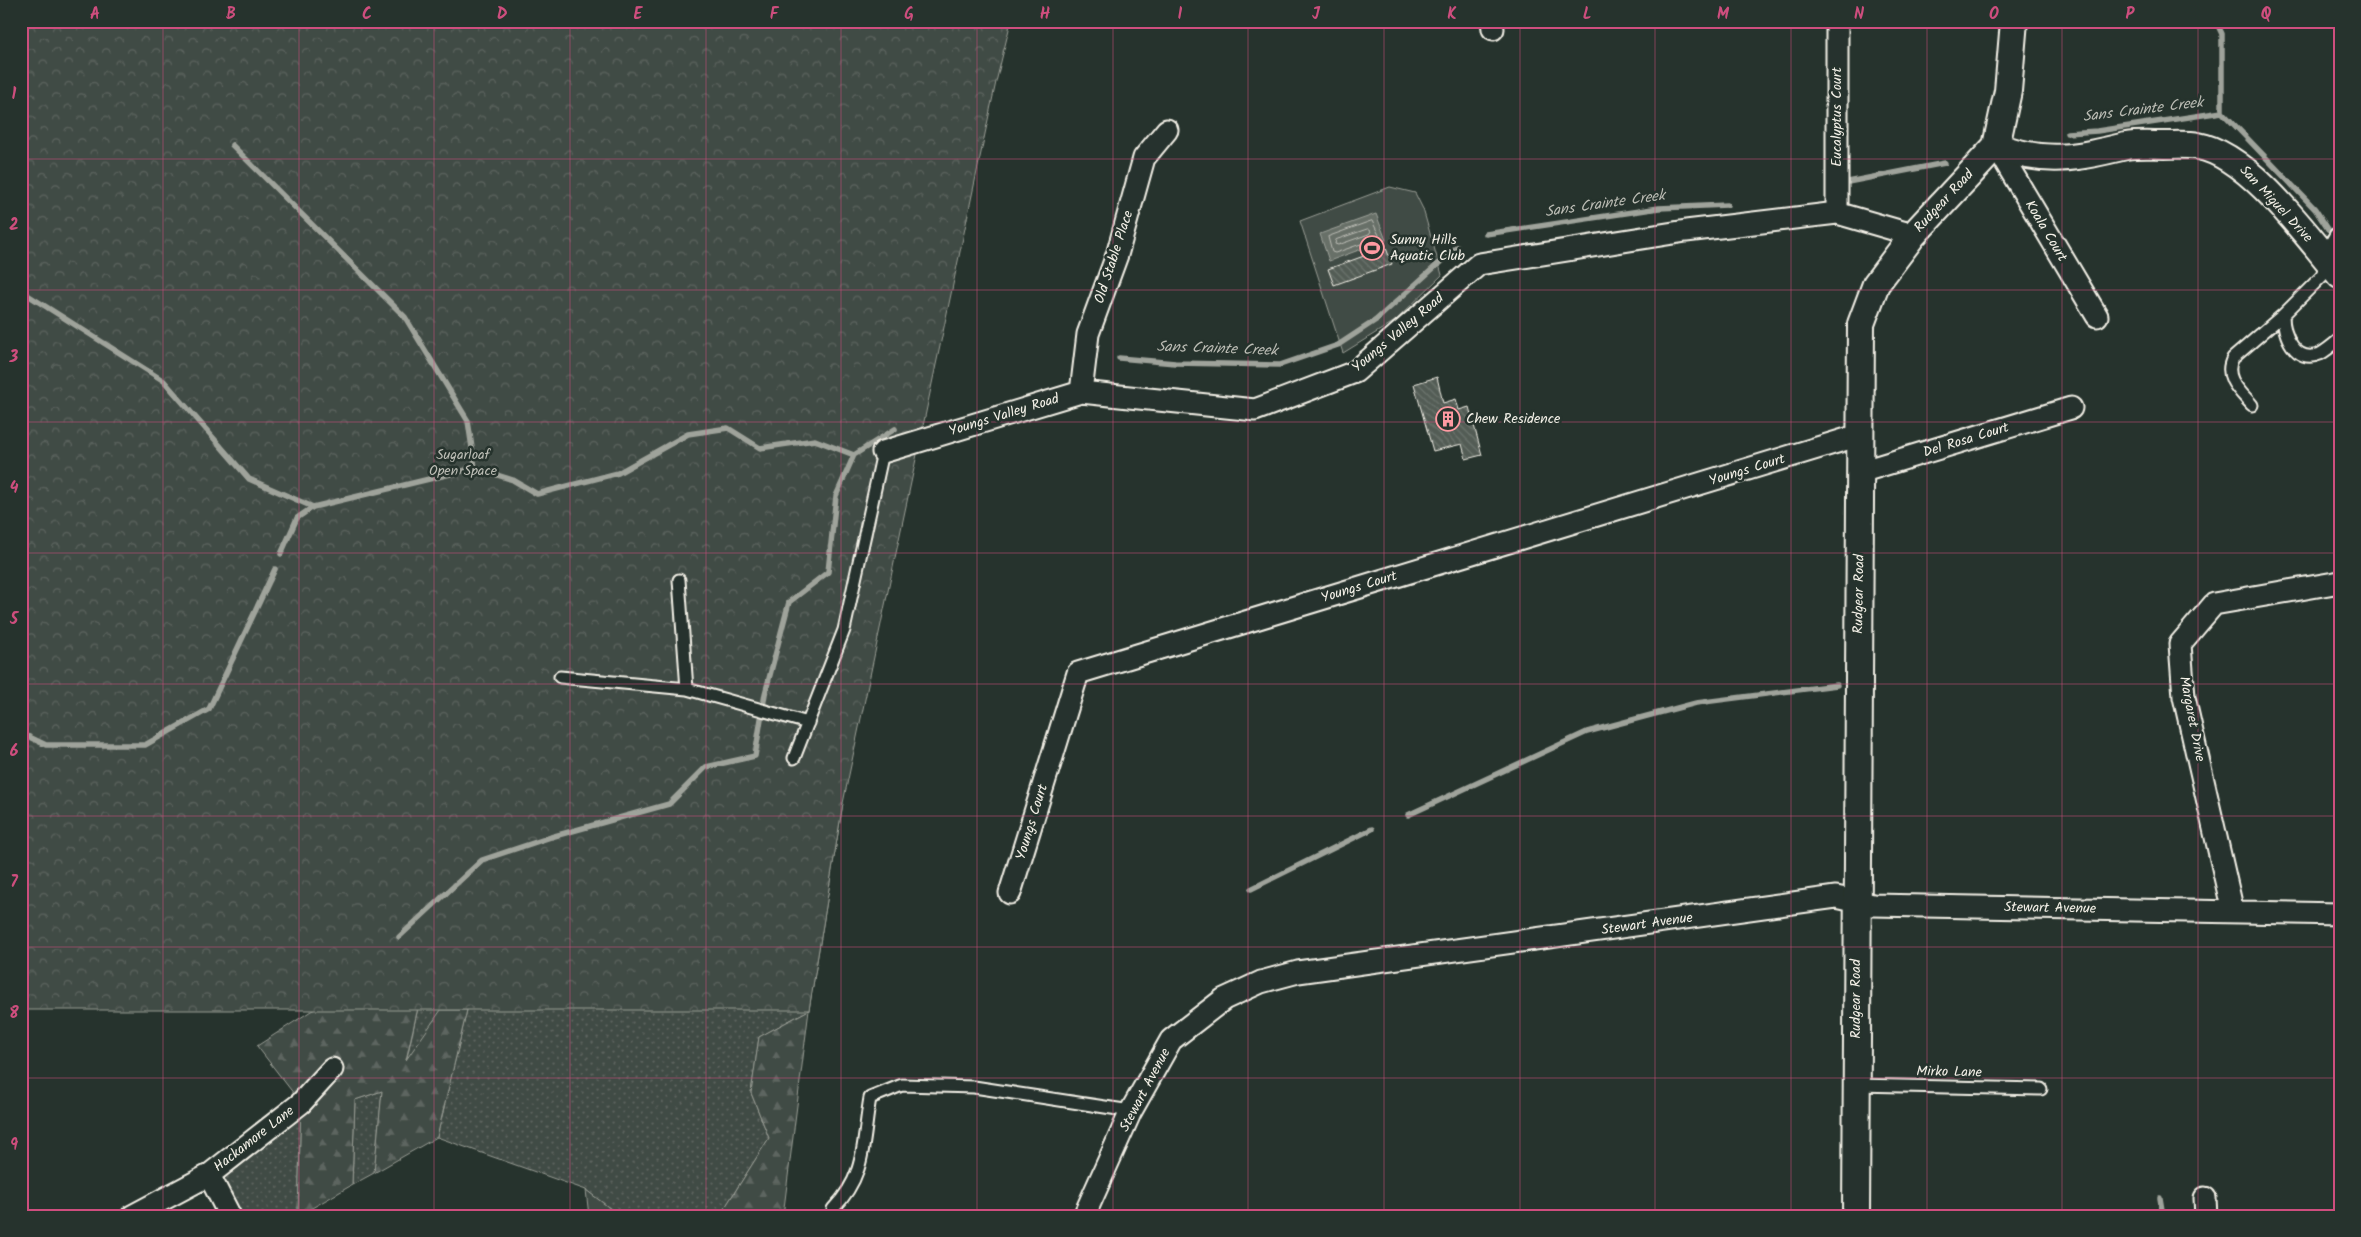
<svg xmlns="http://www.w3.org/2000/svg" width="2361" height="1237" viewBox="0 0 2361 1237" font-family="Kalam,sans-serif">
  <style>
    .grass { fill: url(#grass-dots); stroke: #9a9e96 }
    .forest { fill: url(#forest-firs); stroke: #9a9e96 }
    .park { fill: url(#park-crowns); stroke: #9a9e96 }
    .pitch { fill: #414b45; stroke: #9a9e96 }
    .water { fill: #676f68; stroke: #9fa39b }
    .lines { fill: none; stroke-linecap: round; stroke-linejoin: round }
    .shore { stroke: #bcbdb5; stroke-width: 1 }
    .stream { stroke: #9fa39b; stroke-width: 5.5 }
    .building { fill: url(#building-back-hatch); stroke: #f4f1e8 }
    .service-casing { stroke: #f4f1e8; stroke-width: 15 }
    .minor-casing { stroke: #f4f1e8; stroke-width: 25 }
    .tertiary-casing { stroke: #f4f1e8; stroke-width: 30 }
    .service { stroke: #26332d; stroke-width: 11 }
    .minor { stroke: #26332d; stroke-width: 21 }
    .tertiary { stroke: #26332d; stroke-width: 26 }
    .grid { fill: none; stroke: #ce4e7e; stroke-width: 1; stroke-opacity: 0.55 }
    .labels { text-anchor: middle; dominant-baseline: central; stroke-width: 5; stroke-linejoin: round; paint-order: stroke }
    .street-label { font-size: 14px; fill: #f4f1e8; stroke: #26332d }
    .poi-label { font-size: 14px; fill: #f4f1e8; stroke: #26332d; text-anchor: start }
    .park-label { font-size: 14px; fill: #bebfb7; stroke: #26332d }
    .water-label { font-size: 15px; font-style: italic; fill: #bcbdb5; stroke: #26332d }
    .neatline { fill: none; stroke: #ce4e7e; stroke-width: 2 }
    .grid-label { font-size: 16px; text-anchor: middle; font-weight: bold; fill: #ce4e7e }
  </style>
  <defs>
    <pattern id="grass-dots" width="8" height="8" patternUnits="userSpaceOnUse" patternTransform="scale(1.25)"><rect width="8" height="8" fill="#414b45"/><path d="M2 2h.1M6 6h.1" fill="none" stroke="#5d6560" stroke-width="1.8" stroke-linecap="round"/></pattern>
    <pattern id="forest-firs" width="22" height="20" patternUnits="userSpaceOnUse" patternTransform="scale(1.25)"><rect width="22" height="20" fill="#414b45"/><path d="M5 1l3.5 6h-7zM16 11l3.5 6h-7z" fill="#5d6560"/></pattern>
    <pattern id="park-crowns" width="20" height="18" patternUnits="userSpaceOnUse" patternTransform="scale(1.25)"><rect width="20" height="18" fill="#414b45"/><path d="M2 6a3 3 0 1 1 6 0M12 15a3 3 0 1 1 6 0" fill="none" stroke="#5d6560"/></pattern>
    <pattern id="building-back-hatch" width="6" height="6" patternUnits="userSpaceOnUse" patternTransform="scale(1.25)"><rect width="6" height="6" fill="#525c55"/><path d="M-1 5l2 2M0 0l6 6M5-1l2 2" fill="none" stroke="#6c746d"/></pattern>
  </defs>
  <rect width="100%" height="100%" fill="#26332d"/>
  <filter id="ink" filterUnits="userSpaceOnUse"><feTurbulence type="fractalNoise" baseFrequency=".02" numOctaves="2"/><feDisplacementMap in="SourceGraphic" scale="10" xChannelSelector="R" yChannelSelector="G"/><feConvolveMatrix kernelMatrix="1 2 1 2 8 2 1 2 1" color-interpolation-filters="sRGB"/></filter>
  <g filter="url(#ink)">
    <path class="grass" d="M 843,803 L 809,1010 L 759,1037 L 751,1093 L 769,1138 L 724,1209 L 723,1216 L 620,1216 L 586,1190 L 437,1137 L 467,1010 L 406,1062 L 428,963 Z
      M 382,1091 L 374,1173 L 352,1185 L 355,1100 Z
      M 301,1103 L 298,1216 L 230,1216 L 209,1175 Z"/>
    <path class="forest" d="M 428,964 L 406,1060 L 441,1010 L 467,1010 L 437,1137 L 374,1173 L 382,1091 L 355,1100 L 352,1185 L 298,1216 L 301,1103 L 257,1046 L 311,1011 Z
      M 809,1010 L 783,1216 L 723,1216 L 724,1209 L 769,1138 L 751,1093 L 759,1037 Z
      M 586,1190 L 620,1216 L 589,1216 Z"/>
    <path class="park" d="M 21,21 L 1011,21 L 996,82 L 843,803 L 809,1010 L 21,1010 Z"/>
    <path class="pitch" d="M 1390,187 L 1415,193 L 1423,209 L 1442,275 L 1395,321 L 1343,353 L 1300,221 Z"/>
    <path class="water" d="M 1376,214 L 1386,240 L 1329,261 L 1320,234 Z"/>
    <g class="lines">
      <path class="shore" d="M 1372,221 L 1379,235 L 1378,238 L 1335,253 L 1332,252 L 1328,237 Z
        M 1368,229 L 1371,231 L 1369,234 L 1338,245 L 1335,244 L 1336,240 Z"/>
      <path class="stream" d="M 2216,21 L 2222,34 L 2222,112 L 2315,209 L 2328,229
        M 2067,133 L 2097,131 L 2222,112
        M 232,145 L 405,317 L 468,421 L 475,468
        M 1848,182 L 1945,163
        M 1486,234 L 1659,208 L 1727,205
        M 21,289 L 26,294 L 164,381 L 249,479 L 313,507
        M 1119,358 L 1175,363 L 1280,365 L 1338,345 L 1376,320 L 1457,247
        M 475,468 L 513,480 L 537,494 L 618,473 L 688,434 L 728,428 L 760,448 L 815,440 L 854,455 L 895,429
        M 281,554 L 297,518 L 313,507 L 475,468
        M 21,733 L 46,745 L 145,745 L 209,709 L 275,569
        M 1408,815 L 1587,732 L 1696,703 L 1837,685
        M 1251,889 L 1372,829
        M 399,937 L 482,860 L 551,837 L 669,804 L 706,767 L 755,756 L 765,694 L 789,602 L 828,572 L 836,496 L 854,455
        M 2160,1198 L 2163,1216"/>
    </g>
    <path class="building" d="M 1386,248 L 1392,264 L 1334,285 L 1328,269 Z
      M 1437,377 L 1443,403 L 1456,399 L 1459,410 L 1469,407 L 1482,455 L 1466,459 L 1462,444 L 1433,451 L 1414,384 Z"/>
    <g class="lines">
      <g class="service-casing">
        <path id="service" d="M 2283,315 C 2283,334 2295,365 2320,354 C 2327,350 2334,344 2340,339
          M 2252,405 C 2241,392 2222,377 2233,358 L 2283,315 L 2322,276 L 2326,261
          M 679,580 L 687,689 L 808,723
          M 560,677 L 687,689
          M 794,758 L 844,630 L 883,452
          M 1856,1085 L 2041,1089
          M 833,1209 C 867,1174 862,1143 870,1098 L 902,1085 L 974,1087 L 1131,1111"/>
      </g>
      <g class="minor-casing">
        <path id="minor" d="M 1492,21 L 1493,29
          M 1837,21 L 1837,213
          M 1996,146 L 2097,316
          M 2327,260 L 2340,237
          M 1081,392 L 1088,334 L 1117,255 L 1144,158 L 1167,130
          M 883,452 L 1081,392 L 1255,410 L 1355,372 L 1479,264 L 1686,231 L 1837,213 L 1913,235
          M 1860,472 L 2071,408
          M 1010,893 L 1078,673 L 1860,435
          M 2233,912 L 2184,697 L 2180,644 L 2214,604 L 2340,582
          M 2205,1198 L 2206,1216
          M 132,1216 L 209,1175
          M 230,1216 L 209,1175 L 301,1103 L 332,1069
          M 1084,1216 L 1131,1111 L 1171,1040 L 1224,999 L 1261,982 L 1298,972 L 1836,897 L 1873,905 L 2340,914"/>
      </g>
      <g class="tertiary-casing">
        <path id="tertiary" d="M 1996,146 C 2046,165 2076,158 2126,146 C 2138,144 2151,145 2164,145 C 2175,145 2188,144 2198,146 C 2249,155 2307,236 2340,275
          M 1856,1216 L 1861,324 L 1876,284 L 1913,235 L 1996,146 L 2008,91 L 2014,21"/>
      </g>
      <use href="#service" class="service"/>
      <use href="#minor" class="minor"/>
      <use href="#tertiary" class="tertiary"/>
    </g>
  </g>
  <path class="grid" d="M 163,21 L 163,1216M 299,21 L 299,1216M 434,21 L 434,1216M 570,21 L 570,1216M 706,21 L 706,1216M 841,21 L 841,1216M 977,21 L 977,1216M 1113,21 L 1113,1216M 1248,21 L 1248,1216M 1384,21 L 1384,1216M 1520,21 L 1520,1216M 1655,21 L 1655,1216M 1791,21 L 1791,1216M 1927,21 L 1927,1216M 2062,21 L 2062,1216M 2198,21 L 2198,1216M 21,159 L 2340,159M 21,290 L 2340,290M 21,422 L 2340,422M 21,553 L 2340,553M 21,684 L 2340,684M 21,816 L 2340,816M 21,947 L 2340,947M 21,1078 L 2340,1078"/>
  <defs>
    <g id="stadium-ring" transform="scale(1.25)"><circle r="9.5" fill="#26332d" stroke="#ff9aa2" stroke-width="1.5"/><path d="M0-5a6.5 5 0 1 0 0 10a6.5 5 0 1 0 0-10ZM-3.5-1.8h7v3.6h-7Z" fill="#ff9aa2"/></g>
    <g id="building-ring" transform="scale(1.25)"><circle r="9.5" fill="#26332d" stroke="#ff9aa2" stroke-width="1.5"/><path d="M-4-6H4V6H1V3H-1V6H-4ZM-2.5-4.3h1.7v1.8h-1.7ZM.8-4.3h1.7v1.8H.8ZM-2.5-1h1.7V.8h-1.7ZM.8-1h1.7V.8H.8Z" fill="#ff9aa2"/></g>
  </defs>
  <g fill-rule="evenodd">
    <use href="#stadium-ring" x="1372" y="248"/>
    <use href="#building-ring" x="1448" y="419"/>
  </g>
  <g class="labels">
    <g class="street-label">
      <text transform="translate(1837 117) rotate(-90)">Eucalyptus Court</text>
      <text transform="translate(1944 201) rotate(-47)">Rudgear Road</text>
      <text transform="translate(2276 204) rotate(47)">San Miguel Drive</text>
      <text transform="translate(2046 231) rotate(59)">Koala Court</text>
      <text transform="translate(1114 257) rotate(-72)">Old Stable Place</text>
      <text transform="translate(1398 333) rotate(-40)">Youngs Valley Road</text>
      <text transform="translate(1004 415) rotate(-17)">Youngs Valley Road</text>
      <text transform="translate(1966 440) rotate(-17)">Del Rosa Court</text>
      <text transform="translate(1747 470) rotate(-17)">Youngs Court</text>
      <text transform="translate(1359 587) rotate(-17)">Youngs Court</text>
      <text transform="translate(1859 594) rotate(-89)">Rudgear Road</text>
      <text transform="translate(2192 719) rotate(79)">Margaret Drive</text>
      <text transform="translate(1032 822) rotate(-73)">Youngs Court</text>
      <text transform="translate(2050 908) rotate(1)">Stewart Avenue</text>
      <text transform="translate(1647 924) rotate(-8)">Stewart Avenue</text>
      <text transform="translate(1856 999) rotate(-90)">Rudgear Road</text>
      <text transform="translate(1949 1072) rotate(1)">Mirko Lane</text>
      <text transform="translate(1145 1090) rotate(-62)">Stewart Avenue</text>
      <text transform="translate(254 1139) rotate(-38)">Hackamore Lane</text>
    </g>
    <g class="poi-label">
      <text x="1390" y="240">Sunny Hills<tspan x="1390" dy="16">Aquatic Club</tspan></text>
      <text x="1466" y="419">Chew Residence</text>
    </g>
    <g class="park-label">
      <text x="463" y="455">Sugarloaf<tspan x="463" dy="16">Open Space</tspan></text>
    </g>
    <g class="water-label">
      <text transform="translate(2143 110) rotate(-7)">Sans Crainte Creek</text>
      <text transform="translate(1605 204) rotate(-8)">Sans Crainte Creek</text>
      <text transform="translate(1217 349) rotate(2)">Sans Crainte Creek</text>
    </g>
  </g>
  <rect width="2361" height="1237" fill="none" stroke="#26332d" stroke-width="55"/>
  <rect x="28" y="28" width="2306" height="1182" class="neatline"/>
  <g class="grid-label">
    <text x="95" y="19">A</text>
    <text x="231" y="19">B</text>
    <text x="367" y="19">C</text>
    <text x="502" y="19">D</text>
    <text x="638" y="19">E</text>
    <text x="774" y="19">F</text>
    <text x="909" y="19">G</text>
    <text x="1045" y="19">H</text>
    <text x="1180" y="19">I</text>
    <text x="1316" y="19">J</text>
    <text x="1452" y="19">K</text>
    <text x="1587" y="19">L</text>
    <text x="1723" y="19">M</text>
    <text x="1859" y="19">N</text>
    <text x="1994" y="19">O</text>
    <text x="2130" y="19">P</text>
    <text x="2266" y="19">Q</text>
    <text x="14" y="99">1</text>
    <text x="14" y="230">2</text>
    <text x="14" y="362">3</text>
    <text x="14" y="493">4</text>
    <text x="14" y="624">5</text>
    <text x="14" y="756">6</text>
    <text x="14" y="887">7</text>
    <text x="14" y="1018">8</text>
    <text x="14" y="1150">9</text>
  </g>
</svg>
